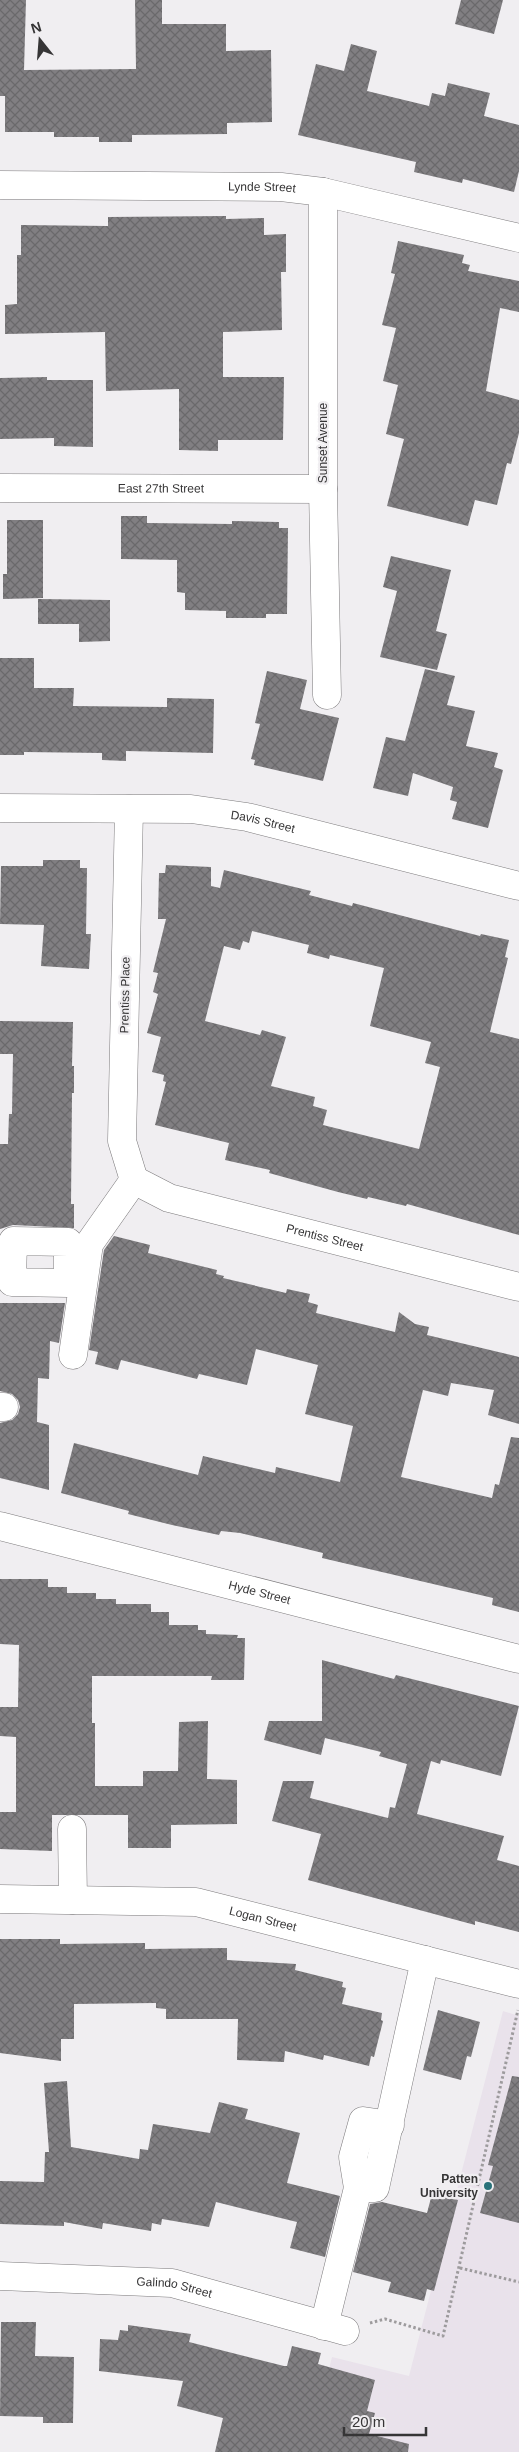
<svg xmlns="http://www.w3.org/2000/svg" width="519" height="2452" viewBox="0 0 519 2452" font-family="Arial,sans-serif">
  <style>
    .built { fill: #e9e2eb }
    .building { fill: url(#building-cross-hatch); fill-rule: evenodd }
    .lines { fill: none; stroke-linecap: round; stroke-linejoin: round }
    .minor-casing { stroke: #7c7a7c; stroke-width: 29 }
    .path { stroke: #9d9b9d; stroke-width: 3; stroke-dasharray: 2.5 2.5; stroke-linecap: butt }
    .minor { stroke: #fff; stroke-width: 28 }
    .poi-dot { fill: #287179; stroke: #f0eef1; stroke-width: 2 }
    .labels { text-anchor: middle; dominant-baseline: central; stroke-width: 4.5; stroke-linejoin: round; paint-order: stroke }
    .street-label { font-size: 12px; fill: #363536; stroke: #f0eef1 }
    .poi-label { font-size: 12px; font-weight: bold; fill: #363536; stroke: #f0eef1; text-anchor: end }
  </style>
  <defs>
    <pattern id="building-cross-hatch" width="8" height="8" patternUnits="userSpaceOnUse" patternTransform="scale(1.25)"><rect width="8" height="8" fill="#817f82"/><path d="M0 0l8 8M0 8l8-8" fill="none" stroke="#6a696b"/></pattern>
  </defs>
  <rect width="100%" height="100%" fill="#f0eef1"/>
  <path class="built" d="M 503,2011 L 519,2016 L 519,2452 L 308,2452 L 332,2357 L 409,2376 Z"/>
  <path class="building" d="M 0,0 L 26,0 L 24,70 L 136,69 L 135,0 L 162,0 L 162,24 L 226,24 L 226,51 L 271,50 L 272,122 L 227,123 L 227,134 L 132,135 L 132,142 L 99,142 L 99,137 L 54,137 L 54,132 L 5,132 L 5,96 L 0,96 Z
    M 461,0 L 503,0 L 494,34 L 455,24 Z
    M 351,44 L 377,51 L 367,91 L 429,106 L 432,93 L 445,96 L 448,83 L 490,93 L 484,116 L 519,125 L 519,171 L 514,192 L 463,179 L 462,183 L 414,172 L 416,162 L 298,135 L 316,64 L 344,71 Z
    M 226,216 L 226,219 L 264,218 L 264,235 L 286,234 L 286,272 L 281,272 L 282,330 L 223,332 L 223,377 L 284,377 L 283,440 L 218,440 L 218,451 L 179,450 L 179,389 L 106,391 L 105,332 L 5,334 L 5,305 L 17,304 L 17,255 L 21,255 L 21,225 L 108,226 L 108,217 Z
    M 398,241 L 464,255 L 462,263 L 470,265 L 468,271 L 519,281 L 519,312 L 500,308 L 486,391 L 519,400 L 519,433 L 511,464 L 507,463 L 497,505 L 475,500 L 468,526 L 387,506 L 404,439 L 386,434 L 398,385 L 383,381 L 396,328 L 382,325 L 395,274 L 391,273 Z
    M 47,377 L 47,380 L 93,380 L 93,447 L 54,446 L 54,438 L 0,439 L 0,378 Z
    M 121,516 L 147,516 L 147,523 L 232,524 L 232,521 L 279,522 L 279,528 L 288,528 L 287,614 L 266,614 L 266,618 L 226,618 L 226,611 L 185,610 L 185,593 L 177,592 L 177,560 L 121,559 Z
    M 7,520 L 43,520 L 43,598 L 3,599 L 3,574 L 7,574 Z
    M 391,556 L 451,570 L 436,631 L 447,634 L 437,670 L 380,657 L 397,591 L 383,587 Z
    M 38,599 L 110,600 L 110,641 L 79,642 L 79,624 L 38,624 Z
    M 0,658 L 34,658 L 34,688 L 74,688 L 73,706 L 167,707 L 167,698 L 214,699 L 213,753 L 126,751 L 126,761 L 102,760 L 102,753 L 24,752 L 24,755 L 0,755 Z
    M 425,669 L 455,676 L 447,705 L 475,711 L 466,746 L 498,753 L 494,767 L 503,770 L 488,828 L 452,819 L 457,802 L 450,800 L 453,787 L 413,773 L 408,796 L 373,788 L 386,737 L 405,741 Z
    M 267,671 L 307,680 L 300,709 L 339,718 L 323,781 L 254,765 L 255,760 L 251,759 L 260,724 L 255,723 Z
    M 43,860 L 80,860 L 80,868 L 87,868 L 86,934 L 91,934 L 89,969 L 41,966 L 44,925 L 0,924 L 1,866 L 43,866 Z
    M 166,865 L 211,867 L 211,886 L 220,888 L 224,870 L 311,891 L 309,895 L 352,906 L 353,903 L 480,936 L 481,934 L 509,940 L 505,957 L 508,958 L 490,1032 L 519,1039 L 519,1235 L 407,1204 L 406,1206 L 368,1197 L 367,1199 L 338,1192 L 269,1173 L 270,1170 L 225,1160 L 229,1143 L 155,1125 L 166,1082 L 163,1081 L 164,1075 L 152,1072 L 161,1037 L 147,1033 L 158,994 L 153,992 L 158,973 L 153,972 L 166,919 L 158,919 L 159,873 L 165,873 ZM 252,931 L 309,945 L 307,953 L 329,959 L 330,955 L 384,968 L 370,1026 L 431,1042 L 425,1063 L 440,1067 L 419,1149 L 323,1125 L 327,1110 L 313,1106 L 315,1097 L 271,1086 L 286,1037 L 262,1030 L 260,1035 L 205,1021 L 224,946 L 240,950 L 243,941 L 249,943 Z
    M 0,1021 L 73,1022 L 72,1066 L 74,1066 L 74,1093 L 72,1093 L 71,1204 L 74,1204 L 74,1228 L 13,1225 L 0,1229 L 0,1144 L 8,1144 L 9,1114 L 12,1114 L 13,1054 L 0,1054 Z
    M 114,1236 L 150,1245 L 148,1253 L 217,1270 L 216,1274 L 224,1276 L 223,1278 L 286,1293 L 287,1289 L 310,1294 L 308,1302 L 318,1305 L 316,1313 L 395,1332 L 399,1312 L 415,1324 L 429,1327 L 427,1335 L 519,1357 L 519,1424 L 488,1415 L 494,1390 L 451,1383 L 448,1396 L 423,1390 L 401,1477 L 492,1498 L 495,1484 L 499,1485 L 511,1437 L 519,1438 L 519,1612 L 492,1605 L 493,1598 L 322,1558 L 323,1553 L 240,1533 L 221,1531 L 219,1535 L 172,1525 L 128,1514 L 129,1511 L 61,1493 L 74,1443 L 198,1475 L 203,1456 L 275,1473 L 276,1467 L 340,1482 L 353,1426 L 305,1414 L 318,1365 L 256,1349 L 247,1385 L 199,1374 L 197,1379 L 121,1360 L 118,1370 L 95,1364 L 98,1352 L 89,1350 L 104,1250 Z
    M 0,1303 L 65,1303 L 59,1343 L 50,1341 L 49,1379 L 38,1378 L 37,1422 L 49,1425 L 49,1490 L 0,1478 L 0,1423 L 12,1420 L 18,1414 L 20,1407 L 18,1400 L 12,1394 L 0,1391 Z
    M 0,1579 L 48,1579 L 48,1587 L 67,1587 L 67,1593 L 96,1593 L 96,1599 L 116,1599 L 116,1604 L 151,1604 L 151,1612 L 169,1612 L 169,1625 L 198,1625 L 198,1630 L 206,1630 L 206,1634 L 238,1635 L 237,1638 L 245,1638 L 244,1680 L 211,1680 L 212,1676 L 92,1676 L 92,1723 L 95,1723 L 95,1786 L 143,1786 L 143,1771 L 178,1771 L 179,1722 L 208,1721 L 207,1779 L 237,1780 L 237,1824 L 171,1825 L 171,1848 L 128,1848 L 128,1815 L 52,1815 L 52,1851 L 0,1849 L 0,1812 L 16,1812 L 16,1737 L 0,1736 L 0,1707 L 18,1707 L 19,1645 L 0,1644 Z
    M 322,1660 L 394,1679 L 396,1675 L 519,1706 L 501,1776 L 441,1760 L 440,1764 L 431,1761 L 417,1814 L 504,1836 L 497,1860 L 519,1866 L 519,1932 L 475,1921 L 475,1925 L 308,1880 L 321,1834 L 272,1821 L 283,1781 L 314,1781 L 310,1798 L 388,1818 L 390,1807 L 395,1808 L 407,1764 L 379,1756 L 381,1752 L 325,1738 L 321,1755 L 264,1740 L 269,1721 L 322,1721 Z
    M 0,1939 L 60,1939 L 60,1944 L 145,1943 L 145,1949 L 227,1948 L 227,1960 L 296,1964 L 295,1970 L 343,1982 L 342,1987 L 346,1988 L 342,2004 L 382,2013 L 381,2020 L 383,2021 L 374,2057 L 371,2056 L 369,2066 L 324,2055 L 323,2060 L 285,2051 L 284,2062 L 237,2060 L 238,2019 L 166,2019 L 166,2009 L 156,2008 L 156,2003 L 74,2004 L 74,2039 L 61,2039 L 61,2061 L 0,2053 Z
    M 438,2010 L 480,2022 L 471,2057 L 467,2056 L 461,2080 L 423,2070 Z
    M 512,2076 L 519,2077 L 519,2223 L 480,2213 L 493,2166 L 488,2165 Z
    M 67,2081 L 71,2147 L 139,2159 L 140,2149 L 148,2150 L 153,2124 L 210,2133 L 219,2102 L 248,2109 L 245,2119 L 300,2133 L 287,2183 L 340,2196 L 325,2257 L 290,2248 L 297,2222 L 216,2202 L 209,2227 L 162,2219 L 161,2225 L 152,2223 L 151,2231 L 103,2223 L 102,2229 L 64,2222 L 64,2226 L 0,2224 L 0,2181 L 44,2182 L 45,2152 L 49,2152 L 44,2083 Z
    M 432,2194 L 458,2200 L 434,2291 L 427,2289 L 424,2301 L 388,2292 L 391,2282 L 353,2272 L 370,2204 L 382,2202 L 427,2213 Z
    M 1,2322 L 36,2322 L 35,2356 L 74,2357 L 73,2423 L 43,2423 L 43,2417 L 0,2416 Z
    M 128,2325 L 191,2334 L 189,2342 L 284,2366 L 287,2366 L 292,2346 L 321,2353 L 318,2364 L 375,2380 L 367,2411 L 375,2413 L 369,2434 L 409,2444 L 408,2452 L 215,2452 L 223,2418 L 177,2406 L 183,2381 L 99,2371 L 100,2339 L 118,2340 L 120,2330 L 128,2331 Z"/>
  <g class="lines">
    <g class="minor-casing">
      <g id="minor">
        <path id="s1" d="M 0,185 L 281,187 L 323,192 L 519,238"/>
        <path d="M 323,192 L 323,489 L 327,695"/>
        <path id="s2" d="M 0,488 L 323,489"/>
        <path id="s3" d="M 0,808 L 191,809 L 247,817 L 519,886"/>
        <path d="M 129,809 L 122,1141 L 134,1180"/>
        <path id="s4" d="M 134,1180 L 169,1198 L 519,1287"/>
        <path d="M 13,1241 L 68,1242 L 68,1283 L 12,1282 Z"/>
        <path d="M 73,1355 L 89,1244 L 134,1180"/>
        <path d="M 0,1407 L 4,1407"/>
        <path id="s5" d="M 0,1526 L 519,1659"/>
        <path d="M 72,1829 L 73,1900"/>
        <path id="s6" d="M 0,1899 L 196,1902 L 519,1984"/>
        <path d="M 358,2188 L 353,2157 L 363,2121 L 390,2125"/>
        <path id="s7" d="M 0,2276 L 172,2283 L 345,2331"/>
        <path d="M 324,2326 L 358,2188 L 375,2188 L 425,1960"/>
      </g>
    </g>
    <path class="path" d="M 460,2268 L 519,2282
      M 370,2323 L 385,2319 L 443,2336 L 518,2010"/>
    <use href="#minor" class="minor"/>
  </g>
  <circle class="poi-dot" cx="488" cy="2186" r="5"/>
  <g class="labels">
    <g class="street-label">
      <text stroke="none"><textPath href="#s1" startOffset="262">Lynde Street</textPath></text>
      <text transform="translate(323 443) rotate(-90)">Sunset Avenue</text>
      <text stroke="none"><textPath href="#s2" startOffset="161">East 27th Street</textPath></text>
      <text stroke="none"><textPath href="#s3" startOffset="264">Davis Street</textPath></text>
      <text transform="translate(125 995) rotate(-89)">Prentiss Place</text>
      <text stroke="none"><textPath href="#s4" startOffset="200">Prentiss Street</textPath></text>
      <text stroke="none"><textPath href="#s5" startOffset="268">Hyde Street</textPath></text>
      <text stroke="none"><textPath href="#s6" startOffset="265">Logan Street</textPath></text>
      <text stroke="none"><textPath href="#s7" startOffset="175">Galindo Street</textPath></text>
    </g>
    <g class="poi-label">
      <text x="478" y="2179">Patten<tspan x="478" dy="14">University</tspan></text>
    </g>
  </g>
  <g transform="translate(40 40) rotate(343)" stroke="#f0eef1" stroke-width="4" paint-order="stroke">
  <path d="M0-4L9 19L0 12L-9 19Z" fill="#363536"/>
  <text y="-8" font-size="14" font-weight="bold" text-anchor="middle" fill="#363536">N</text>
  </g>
  <path d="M344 2427v8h82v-8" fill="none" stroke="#363536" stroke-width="2.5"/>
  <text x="352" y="2427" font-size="15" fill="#363536" stroke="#f0eef1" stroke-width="4" paint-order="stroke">20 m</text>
</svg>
